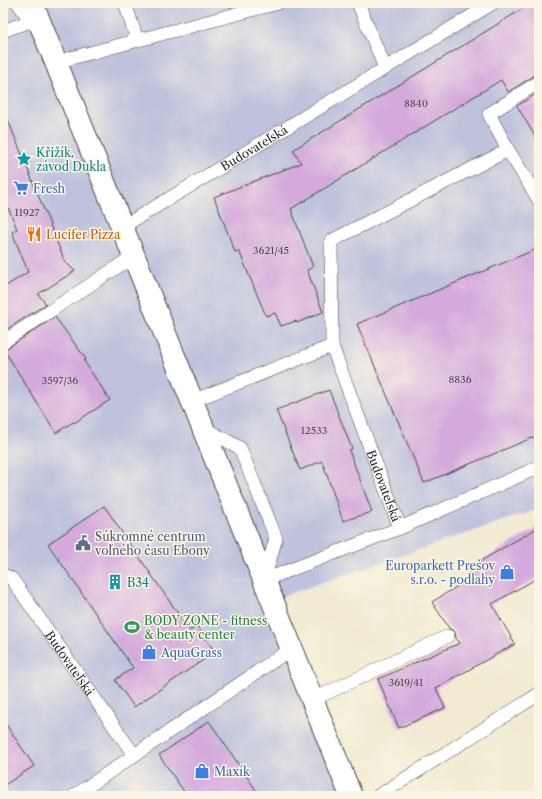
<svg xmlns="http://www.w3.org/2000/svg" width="542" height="799" viewBox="0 0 542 799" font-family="'Libre Caslon Text',serif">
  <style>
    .industrial { fill: #bec2dd }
    .building { fill: #d4aadd }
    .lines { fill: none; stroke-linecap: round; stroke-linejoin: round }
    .lane-casing { stroke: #494844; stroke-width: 14 }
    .street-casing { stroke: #494844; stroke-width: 24 }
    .lane { stroke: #fff; stroke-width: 13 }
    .street { stroke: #fff; stroke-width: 22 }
    .labels { text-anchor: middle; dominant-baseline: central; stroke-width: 3; stroke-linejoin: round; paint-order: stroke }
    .number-label { font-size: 10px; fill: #554b58 }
    .street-label { font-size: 12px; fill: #2b2b2b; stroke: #fcf5e5 }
    .culture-label { font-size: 12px; fill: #0d838f; stroke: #fcf5e5; text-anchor: start }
    .shop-label { font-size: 12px; fill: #366cbe; stroke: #fcf5e5; text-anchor: start }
    .food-label { font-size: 12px; fill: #c56008; stroke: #fcf5e5; text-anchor: start }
    .service-label { font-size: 12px; fill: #4e5e75; stroke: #fcf5e5; text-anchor: start }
    .leisure-label { font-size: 12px; fill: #27864d; stroke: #fcf5e5; text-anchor: start }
  </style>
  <rect width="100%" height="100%" fill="#fcf5e5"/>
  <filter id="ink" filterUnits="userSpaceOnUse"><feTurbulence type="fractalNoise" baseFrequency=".025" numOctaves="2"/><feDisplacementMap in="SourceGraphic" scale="8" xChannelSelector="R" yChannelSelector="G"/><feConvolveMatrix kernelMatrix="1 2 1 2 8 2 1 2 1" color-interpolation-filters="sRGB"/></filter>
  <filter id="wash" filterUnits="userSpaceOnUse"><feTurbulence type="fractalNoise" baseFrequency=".012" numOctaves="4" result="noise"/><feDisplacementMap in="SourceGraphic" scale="16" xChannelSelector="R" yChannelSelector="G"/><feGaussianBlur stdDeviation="0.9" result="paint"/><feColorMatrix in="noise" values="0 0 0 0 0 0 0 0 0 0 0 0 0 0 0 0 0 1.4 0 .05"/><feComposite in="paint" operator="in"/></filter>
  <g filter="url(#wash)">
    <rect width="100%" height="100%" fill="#f2ebd2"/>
    <path class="industrial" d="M 3,3 L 539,3 L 539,509 L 271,600 L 351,796 L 3,796 Z"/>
    <g id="blocks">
      <path class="building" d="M 532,3 L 539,3 L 539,74 L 535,75 L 508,92 L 501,80 L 291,209 L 313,267 L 307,270 L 323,312 L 297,323 L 296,321 L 281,326 L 275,313 L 266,316 L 239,251 L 235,252 L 214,197 L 301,163 L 293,150 Z
        M 539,92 L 539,143 L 517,106 Z
        M 4,110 L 65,262 L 75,271 L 38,294 L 46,304 L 3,332 L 3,288 L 28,272 L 12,232 L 17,229 L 3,195 L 3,111 Z
        M 539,248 L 539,435 L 424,483 L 357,324 Z
        M 55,317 L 86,359 L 84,361 L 110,400 L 74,423 L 73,422 L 56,433 L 4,350 Z
        M 329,390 L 352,449 L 349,450 L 372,512 L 343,521 L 322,461 L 300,470 L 276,410 Z
        M 104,506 L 190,631 L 197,626 L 215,652 L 134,707 L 115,680 L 133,668 L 48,544 Z
        M 539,527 L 539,577 L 492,604 L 515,644 L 436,688 L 445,708 L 399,728 L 378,679 L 460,643 L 456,638 L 455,632 L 449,628 L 432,602 L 472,577 L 467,569 Z
        M 3,720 L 34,766 L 3,786 Z
        M 209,721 L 260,796 L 187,796 L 159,755 Z"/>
    </g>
  </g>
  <g filter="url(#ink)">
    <use href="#blocks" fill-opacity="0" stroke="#494844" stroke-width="1"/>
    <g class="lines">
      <g class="lane-casing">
        <g id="lane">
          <path d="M 18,3 L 33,24"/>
          <path d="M 125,3 L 137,40"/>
          <path d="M 358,3 L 385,68"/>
          <path d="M 3,31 L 38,18"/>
          <path d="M 56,62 L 278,3"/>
          <path d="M 508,150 L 489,114 L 539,82"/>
          <path id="s1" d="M 539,200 L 508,150 L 331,241 L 332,346 L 400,528 L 539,467"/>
          <path id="s2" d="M 122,227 L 493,3"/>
          <path d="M 3,342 L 134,256"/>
          <path d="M 192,401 L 332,346"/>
          <path d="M 202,427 L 240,448 L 276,538 L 264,580"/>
          <path id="s3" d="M 3,575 L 12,579 L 134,755"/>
          <path d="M 264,580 L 400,528"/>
          <path d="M 312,700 L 448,636"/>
          <path d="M 74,796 L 291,649"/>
          <path d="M 378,796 L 539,694"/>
        </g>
      </g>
      <g class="street-casing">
        <path id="street" d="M 32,3 L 351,796"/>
      </g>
      <use href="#lane" class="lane"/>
      <use href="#street" class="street"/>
    </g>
  </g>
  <defs>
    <g id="sight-bare" transform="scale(1.2)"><path d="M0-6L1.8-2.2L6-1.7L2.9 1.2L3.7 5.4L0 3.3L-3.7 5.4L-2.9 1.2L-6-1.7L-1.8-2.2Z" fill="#0f9aa8" stroke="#fcf5e5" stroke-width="2.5" paint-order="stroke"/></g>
    <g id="supermarket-bare" transform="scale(1.2)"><path d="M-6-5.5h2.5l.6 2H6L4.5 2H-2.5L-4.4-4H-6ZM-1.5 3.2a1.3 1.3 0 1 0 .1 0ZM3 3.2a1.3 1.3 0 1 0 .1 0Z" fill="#3f7fe0" stroke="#fcf5e5" stroke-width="2.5" paint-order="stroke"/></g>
    <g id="restaurant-bare" transform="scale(1.2)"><path d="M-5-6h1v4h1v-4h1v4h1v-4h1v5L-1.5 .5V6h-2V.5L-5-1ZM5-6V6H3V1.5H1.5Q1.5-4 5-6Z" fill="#e8710a" stroke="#fcf5e5" stroke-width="2.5" paint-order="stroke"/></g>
    <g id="civic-bare" transform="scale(1.2)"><path d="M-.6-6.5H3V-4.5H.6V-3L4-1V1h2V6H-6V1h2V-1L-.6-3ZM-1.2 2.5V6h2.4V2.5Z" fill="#5c6f8a" stroke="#fcf5e5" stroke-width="2.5" paint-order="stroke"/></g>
    <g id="shop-bare" transform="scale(1.2)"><path d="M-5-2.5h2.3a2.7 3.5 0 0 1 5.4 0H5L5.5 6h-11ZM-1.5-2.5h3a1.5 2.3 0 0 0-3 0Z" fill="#3f7fe0" stroke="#fcf5e5" stroke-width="2.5" paint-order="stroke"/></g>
    <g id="building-bare" transform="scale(1.2)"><path d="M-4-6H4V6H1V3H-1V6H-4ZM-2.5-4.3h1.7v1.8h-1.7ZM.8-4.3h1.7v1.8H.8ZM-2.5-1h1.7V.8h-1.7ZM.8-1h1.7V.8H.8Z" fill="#0f9aa8" stroke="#fcf5e5" stroke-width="2.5" paint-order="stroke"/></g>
    <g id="stadium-bare" transform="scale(1.2)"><path d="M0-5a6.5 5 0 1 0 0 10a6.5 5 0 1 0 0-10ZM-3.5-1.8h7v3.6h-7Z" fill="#2e9e5b" stroke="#fcf5e5" stroke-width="2.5" paint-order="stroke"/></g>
  </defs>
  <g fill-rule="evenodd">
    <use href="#sight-bare" x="24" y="159"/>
    <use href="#supermarket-bare" x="21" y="188"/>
    <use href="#restaurant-bare" x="34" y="234"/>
    <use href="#civic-bare" x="83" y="543"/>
    <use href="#shop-bare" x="507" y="572"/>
    <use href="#building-bare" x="115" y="582"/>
    <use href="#stadium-bare" x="132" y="627"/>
    <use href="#shop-bare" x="149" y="652"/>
    <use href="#shop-bare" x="202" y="771"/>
  </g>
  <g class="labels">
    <g class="number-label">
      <text x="416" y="103">8840</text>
      <text x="27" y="212">11927</text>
      <text x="271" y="250">3621/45</text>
      <text x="460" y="379">8836</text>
      <text x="60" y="380">3597/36</text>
      <text x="314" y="430">12533</text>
      <text x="406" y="682">3619/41</text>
    </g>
    <g class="street-label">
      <text stroke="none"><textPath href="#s2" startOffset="154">Budovateľská</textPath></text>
      <text stroke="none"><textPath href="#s1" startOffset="512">Budovateľská</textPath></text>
      <text stroke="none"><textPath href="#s3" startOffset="112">Budovateľská</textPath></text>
    </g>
    <g class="culture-label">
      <text x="36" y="152">Křižík,<tspan x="36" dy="14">závod Dukla</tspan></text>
      <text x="127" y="582">B34</text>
    </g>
    <g class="shop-label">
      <text x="33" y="188">Fresh</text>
      <text x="495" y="565" text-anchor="end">Europarkett Prešov<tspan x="495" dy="14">s.r.o. - podlahy</tspan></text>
      <text x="161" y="652">AquaGrass</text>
      <text x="214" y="771">Maxík</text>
    </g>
    <g class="food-label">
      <text x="46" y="234">Lucifer Pizza</text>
    </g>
    <g class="service-label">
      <text x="95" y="536">Súkromné centrum<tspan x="95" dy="14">voľného času Ebony</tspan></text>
    </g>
    <g class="leisure-label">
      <text x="144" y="620">BODY ZONE - fitness<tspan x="144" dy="14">&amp; beauty center</tspan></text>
    </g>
  </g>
  <rect width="542" height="799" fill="none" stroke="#fcf5e5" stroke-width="16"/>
</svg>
